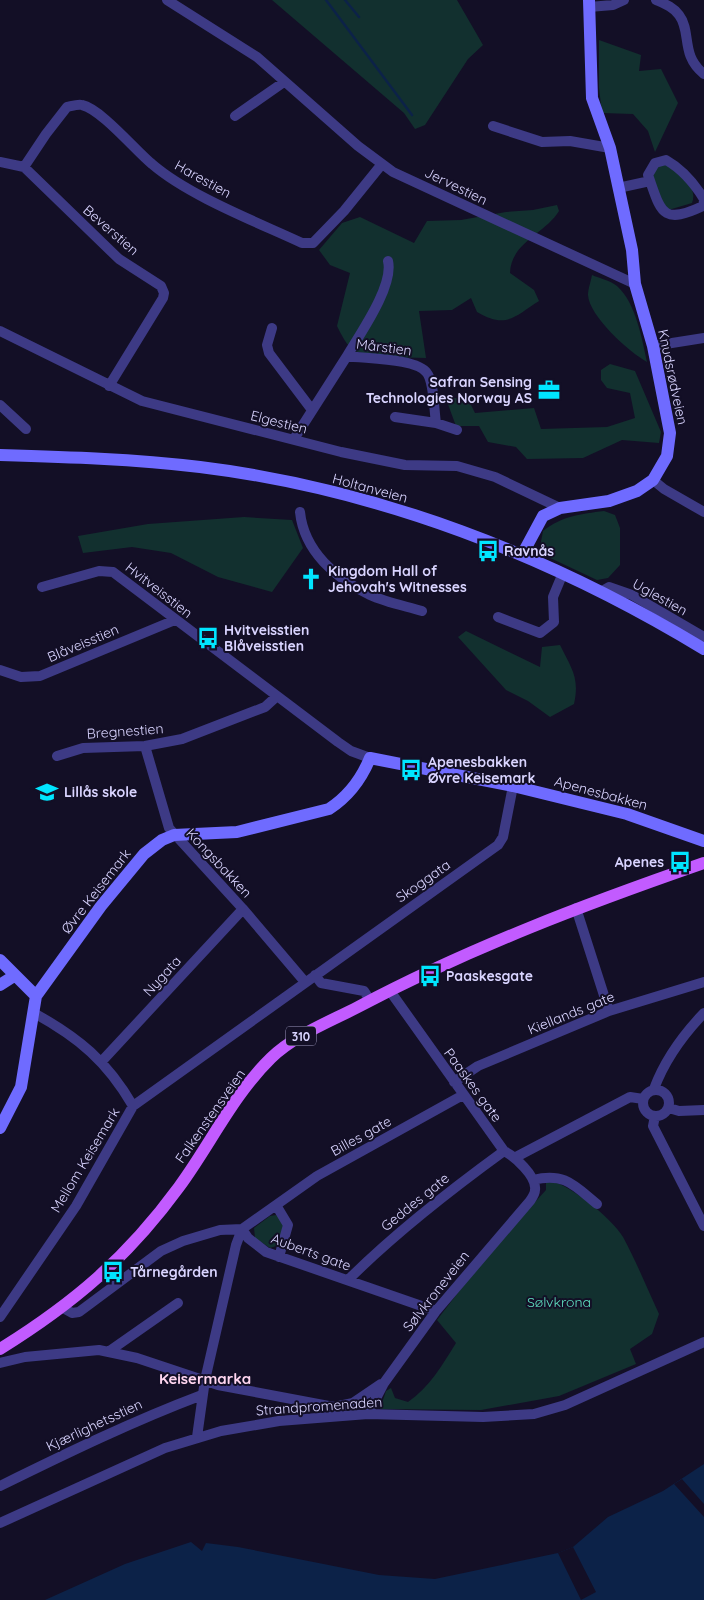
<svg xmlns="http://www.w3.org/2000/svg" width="704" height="1600" viewBox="0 0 704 1600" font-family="Quicksand,sans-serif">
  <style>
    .green { fill: #12302f }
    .water { fill: #0c2248 }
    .pier { fill: #130f26 }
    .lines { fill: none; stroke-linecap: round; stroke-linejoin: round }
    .stream { stroke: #0c2248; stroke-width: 2.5 }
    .street { stroke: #3d3a85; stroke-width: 10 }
    .secondary { stroke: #6f6bff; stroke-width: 12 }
    .primary { stroke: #c25bff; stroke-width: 12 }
    .labels { text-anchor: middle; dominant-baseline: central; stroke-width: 4; stroke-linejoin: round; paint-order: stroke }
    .shield { fill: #130f26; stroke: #9e99be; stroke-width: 1 }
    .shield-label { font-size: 12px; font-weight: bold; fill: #d9d4ff }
    .street-label { font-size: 14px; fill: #d9d4ff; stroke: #130f26 }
    .poi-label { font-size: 14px; font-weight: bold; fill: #d9d4ff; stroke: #130f26; text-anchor: start }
    .park-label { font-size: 14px; fill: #5fe0c0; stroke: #130f26 }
    .neighbourhood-label { font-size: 15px; font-weight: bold; fill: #ffd6f0; stroke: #130f26 }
  </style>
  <rect width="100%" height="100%" fill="#130f26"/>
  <path class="green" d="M 272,0 L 457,0 L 483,45 L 468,59 L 425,125 L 415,129 L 404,113 Z
    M 599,40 L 641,55 L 639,71 L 661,69 L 678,103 L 655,152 L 648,131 L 633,114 L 602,113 L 599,88 Z
    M 664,163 C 677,170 699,186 692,203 L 665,211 L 652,178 L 655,168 Z
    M 557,205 L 559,211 C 545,234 511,242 510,273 L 534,290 L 539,301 C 514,317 506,329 477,312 L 471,298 L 452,310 L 419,311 L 426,358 C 404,357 376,359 355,351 C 347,347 341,334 337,326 L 350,273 L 330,265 L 319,250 L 342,223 L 360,217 L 414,243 L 427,221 L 461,220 L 506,212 L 533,210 Z
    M 592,275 C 599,278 611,281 617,286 C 636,303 642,339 647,362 C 629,352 589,316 588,295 C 588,289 591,281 592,275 Z
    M 610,364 L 635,371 L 661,432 L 659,443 L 622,440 L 583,458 L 527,459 L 516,447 L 488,442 L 479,426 L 456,426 L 446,399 L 467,397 L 475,413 L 534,408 L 541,429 L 607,427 L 635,418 L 630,393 L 607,388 L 601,380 L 601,370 Z
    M 604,511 L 615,515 L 620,528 L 620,565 L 608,578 L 597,580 L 546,556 L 540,547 L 543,531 C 562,516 581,514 604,511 Z
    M 244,517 L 292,520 L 303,548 L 272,592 L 218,577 L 171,553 L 132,547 L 83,553 L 78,536 L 148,524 Z
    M 466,631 L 540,667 L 542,647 L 560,645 C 571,668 580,677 574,704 L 550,717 L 528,701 L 506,690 L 458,637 Z
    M 546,1180 C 566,1181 613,1219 623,1237 C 636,1261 647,1288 659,1314 L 652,1334 L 630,1349 L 636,1364 L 559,1396 L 481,1410 L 380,1409 L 386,1391 L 391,1388 L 395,1398 L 408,1402 C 429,1388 443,1364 456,1343 L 437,1320 L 490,1251 L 546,1190 Z
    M 276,1215 L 284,1223 L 279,1245 L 270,1248 L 255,1238 L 254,1228 L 270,1216 Z"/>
  <path class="water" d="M 704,1464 L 704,1600 L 45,1600 L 125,1564 L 191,1542 L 202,1551 L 206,1543 L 238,1547 L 379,1575 L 435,1579 L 558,1553 L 573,1547 L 608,1517 L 663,1491 Z"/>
  <path class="pier" d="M 682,1479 L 704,1504 L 704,1517 L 674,1484 Z
    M 573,1547 L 596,1592 L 581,1600 L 558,1553 Z"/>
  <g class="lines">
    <path class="stream" d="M 326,0 L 412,115
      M 345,0 L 359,17"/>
    <path class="street" d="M 167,0 L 257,57 L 358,146 L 393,172 L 635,284
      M 656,0 C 665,4 673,7 679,15 C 692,32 680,55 704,74
      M 589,7 L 613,5 L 624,0
      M 235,116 L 284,82
      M 493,126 L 542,142 L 570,141 L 610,148
      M 0,162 L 24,167 L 119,259 L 161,286 L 164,293 L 163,298 L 109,386
      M 24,167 L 46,134 L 67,107 C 72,106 78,104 82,105 C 101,109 136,151 152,164 C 189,196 257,222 302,243 L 313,243 L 344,211 L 382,164
      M 618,188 L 650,181
      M 704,199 C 694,183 682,169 666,160 L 655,163 L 648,175 C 661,211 661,226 703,206 L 704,201
      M 272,328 L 267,345 L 269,353 L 312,410
      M 0,331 L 142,401 L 341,452 L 405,465 L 457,466 L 495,477 L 560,508
      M 653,346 L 704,338
      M 347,356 C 360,334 394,286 388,261
      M 0,405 L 26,429
      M 395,417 L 436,423 L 457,430
      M 294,439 L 347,356 C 365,359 417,358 427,373 C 434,382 434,410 436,423
      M 653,480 L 664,489 L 704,512
      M 300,512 C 304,551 336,579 370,595 C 385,602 405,606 422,611
      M 42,587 L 99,571 L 113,572 L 338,742 L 351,751 L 370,758
      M 602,591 L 609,587 L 632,595 L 704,637
      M 498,617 L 540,633 L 554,622 L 553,597 L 563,573
      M 0,670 L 21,677 L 40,676 L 175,620
      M 145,746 L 169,828 L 243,909 L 305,982
      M 57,756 L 83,748 L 145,746 L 182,739 L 265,707 L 276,697
      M 576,908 L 609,1011
      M 315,975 L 321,983 L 364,991 L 370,1000
      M 102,1061 L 243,909
      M 454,1082 L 478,1066 L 609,1011 L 704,982
      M 654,1089 C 665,1059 682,1036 704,1013
      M643 1103a13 13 0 1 1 26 0a13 13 0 1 1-26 0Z
      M 133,1106 L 498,845 L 503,837 L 513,786
      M 669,1108 L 679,1111 L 704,1110
      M 655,1116 L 653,1126 L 704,1226
      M 516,1157 L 630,1097 L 643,1099
      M 533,1180 C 564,1172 574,1185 597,1204
      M 276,1205 L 288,1225 L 279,1257
      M 242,1229 L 248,1238 L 266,1252 L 436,1311
      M 348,1280 C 396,1232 449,1191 504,1151
      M 63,1308 L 72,1313 L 79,1312 L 161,1251 L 183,1241 L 220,1230 L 242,1229 L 317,1176 L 463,1095
      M 0,1317 L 76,1206 L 133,1106 C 107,1061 79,1038 34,1013
      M 108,1352 L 178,1303
      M 0,1363 L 25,1357 L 99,1350 L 137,1358 L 218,1385 L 334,1407 L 353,1403 L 381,1384
      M 368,1414 L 384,1383 L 436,1311 L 530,1201 C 532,1198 535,1194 535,1190 C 537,1176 514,1156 504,1151 L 390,991
      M 197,1437 L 205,1380 L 236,1245 L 242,1229
      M 0,1486 C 67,1453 133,1421 202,1395
      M 0,1523 L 165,1448 L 221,1431 L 279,1421 L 368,1414 L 483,1417 L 534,1414 L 565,1405 L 704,1342"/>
    <path class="secondary" d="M 0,455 C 67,457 133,459 200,467 C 379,489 551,556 704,649
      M 522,555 L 543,516 L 560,508 L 609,501 L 637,491 L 653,480 L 667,456 L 670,433 L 653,346 L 635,284 L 632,250 L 610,148 L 592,98 L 589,0
      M 0,960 L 36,996
      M 0,985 L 14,976
      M 0,1128 L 21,1087 L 36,996 L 101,906 L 144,854 L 162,840 L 174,835 L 237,832 L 329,809 C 349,796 361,780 370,758 L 513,786 L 627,814 L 704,841"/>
    <path class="primary" d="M 0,1349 C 74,1303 127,1258 179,1187 C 210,1145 233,1095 271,1058 C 295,1035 329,1022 358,1007 C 469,948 586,904 704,863"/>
  </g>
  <defs>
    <g id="office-bare" transform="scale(1.725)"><path d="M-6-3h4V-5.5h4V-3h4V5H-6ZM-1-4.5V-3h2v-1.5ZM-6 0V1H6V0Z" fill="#00e5ff" stroke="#130f26" stroke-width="2.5" paint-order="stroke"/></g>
    <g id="bus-bare" transform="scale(1.725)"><path d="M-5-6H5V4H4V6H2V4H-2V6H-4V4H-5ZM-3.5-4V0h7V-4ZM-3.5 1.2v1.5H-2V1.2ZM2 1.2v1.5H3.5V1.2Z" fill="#00e5ff" stroke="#130f26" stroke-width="2.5" paint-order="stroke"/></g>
    <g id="church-bare" transform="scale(1.725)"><path d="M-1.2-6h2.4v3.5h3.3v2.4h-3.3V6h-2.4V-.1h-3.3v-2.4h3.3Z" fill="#00e5ff" stroke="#130f26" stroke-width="2.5" paint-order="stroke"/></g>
    <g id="school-bare" transform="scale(1.725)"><path d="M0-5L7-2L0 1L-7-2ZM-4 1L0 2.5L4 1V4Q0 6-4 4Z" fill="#00e5ff" stroke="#130f26" stroke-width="2.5" paint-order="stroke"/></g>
  </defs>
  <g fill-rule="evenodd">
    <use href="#office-bare" x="549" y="390"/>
    <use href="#bus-bare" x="488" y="551"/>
    <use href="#church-bare" x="311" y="579"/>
    <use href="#bus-bare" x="208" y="638"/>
    <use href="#bus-bare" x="411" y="770"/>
    <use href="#school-bare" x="47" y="792"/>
    <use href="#bus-bare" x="680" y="862"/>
    <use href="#bus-bare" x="430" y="976"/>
    <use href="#bus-bare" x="113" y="1272"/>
  </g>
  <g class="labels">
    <rect class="shield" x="286" y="1026.5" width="30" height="19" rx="4"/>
    <g class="shield-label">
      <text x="301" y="1036">310</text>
    </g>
    <g class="street-label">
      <text transform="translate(203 179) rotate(29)">Harestien</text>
      <text transform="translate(456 186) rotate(26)">Jervestien</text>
      <text transform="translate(111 230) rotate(41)">Beverstien</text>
      <text transform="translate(384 347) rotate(7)">Mårstien</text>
      <text transform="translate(673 377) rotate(78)">Knudsrødveien</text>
      <text transform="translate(279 422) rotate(14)">Elgestien</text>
      <text transform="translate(370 488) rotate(15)">Holtanveien</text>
      <text transform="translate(159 590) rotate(38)">Hvitveisstien</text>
      <text transform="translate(660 597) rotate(29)">Uglestien</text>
      <text transform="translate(83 643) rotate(-23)">Blåveisstien</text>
      <text transform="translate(125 731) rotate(-4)">Bregnestien</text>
      <text transform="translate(601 793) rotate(15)">Apenesbakken</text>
      <text transform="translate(219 863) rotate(47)">Kongsbakken</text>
      <text transform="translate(423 881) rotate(-35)">Skoggata</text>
      <text transform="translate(96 891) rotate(-52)">Øvre Keisemark</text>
      <text transform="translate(162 976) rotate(-48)">Nygata</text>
      <text transform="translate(571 1013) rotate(-22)">Kiellands gate</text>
      <text transform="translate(473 1085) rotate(54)">Paaskes gate</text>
      <text transform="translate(210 1116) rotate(-55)">Falkenstensveien</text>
      <text transform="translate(361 1136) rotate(-29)">Billes gate</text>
      <text transform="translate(85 1160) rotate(-59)">Mellom Keisemark</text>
      <text transform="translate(415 1202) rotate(-39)">Geddes gate</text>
      <text transform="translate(311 1252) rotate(20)">Auberts gate</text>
      <text transform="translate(436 1291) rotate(-52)">Sølvkroneveien</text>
      <text transform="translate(319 1406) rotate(-4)">Strandpromenaden</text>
      <text transform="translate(94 1425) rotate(-25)">Kjærlighetsstien</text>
    </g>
    <g class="poi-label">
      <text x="532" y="382" text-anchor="end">Safran Sensing<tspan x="532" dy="16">Technologies Norway AS</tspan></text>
      <text x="504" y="551">Ravnås</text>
      <text x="328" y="571">Kingdom Hall of<tspan x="328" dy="16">Jehovah's Witnesses</tspan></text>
      <text x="224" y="630">Hvitveisstien<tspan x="224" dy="16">Blåveisstien</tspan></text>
      <text x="428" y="762">Apenesbakken<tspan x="428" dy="16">Øvre Keisemark</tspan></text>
      <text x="64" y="792">Lillås skole</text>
      <text x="664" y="862" text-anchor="end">Apenes</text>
      <text x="446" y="976">Paaskesgate</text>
      <text x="130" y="1272">Tårnegården</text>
    </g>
    <g class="park-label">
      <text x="559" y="1302">Sølvkrona</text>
    </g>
    <g class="neighbourhood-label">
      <text x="205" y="1378">Keisermarka</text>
    </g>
  </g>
</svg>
